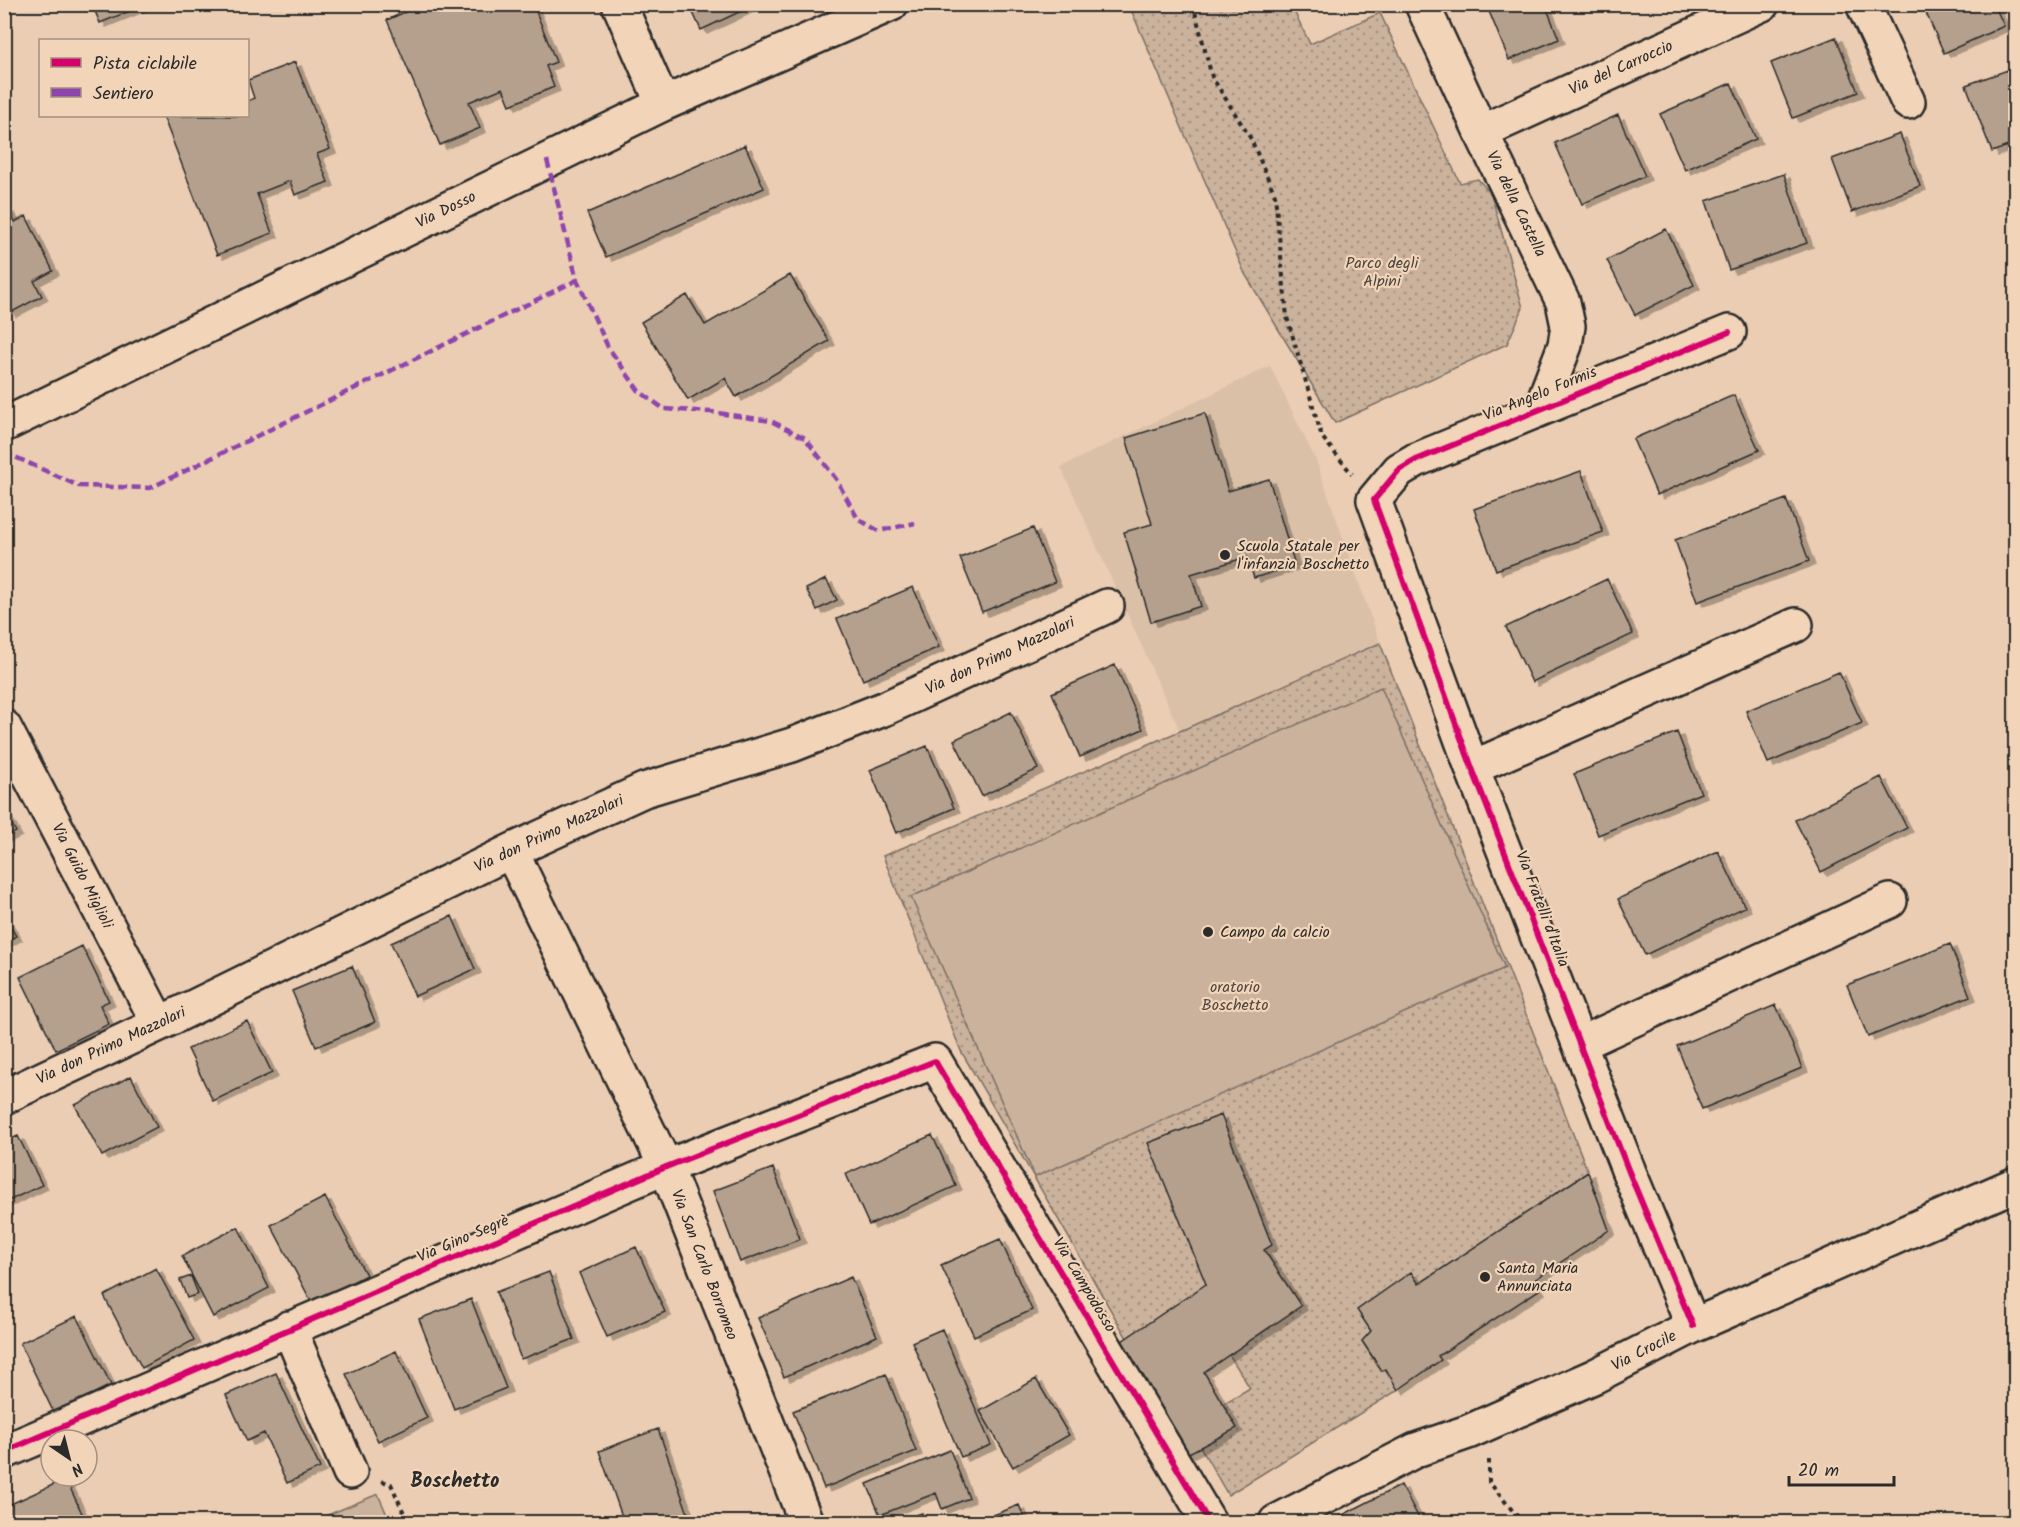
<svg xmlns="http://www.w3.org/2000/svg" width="2020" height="1527" viewBox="0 0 2020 1527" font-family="Kalam,sans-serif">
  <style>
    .built { fill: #dac0a7 }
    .park { fill: url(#park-dots); stroke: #7a6e64; stroke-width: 1.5 }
    .pitch { fill: #cab29c; stroke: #7a6e64; stroke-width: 1.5 }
    .building { fill: #b4a08d; stroke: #2b2b2b; stroke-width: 1.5; filter: url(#shadow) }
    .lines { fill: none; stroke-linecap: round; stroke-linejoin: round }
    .street-casing { stroke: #2b2b2b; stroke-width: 38 }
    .path { stroke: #2b2b2b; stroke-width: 4; stroke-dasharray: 4.5 4.5; stroke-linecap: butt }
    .street { stroke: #f2d4b8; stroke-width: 33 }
    .quiet { stroke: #8e44ad; stroke-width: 4.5; stroke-dasharray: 9 4.5; stroke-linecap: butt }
    .cycleway-casing { stroke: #f2d4b8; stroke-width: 10 }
    .cycleway { stroke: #d6006c; stroke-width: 6 }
    .poi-dot { fill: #2b2b2b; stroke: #f2d4b8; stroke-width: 2 }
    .labels { text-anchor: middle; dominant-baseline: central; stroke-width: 4.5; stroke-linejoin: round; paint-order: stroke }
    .street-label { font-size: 16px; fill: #2b2b2b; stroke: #f2d4b8 }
    .park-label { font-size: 16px; fill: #4b4642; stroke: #f2d4b8 }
    .poi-label { font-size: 16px; fill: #2b2b2b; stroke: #f2d4b8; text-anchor: start }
    .quarter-label { font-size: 20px; font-weight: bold; fill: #2b2b2b; stroke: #f2d4b8 }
  </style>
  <defs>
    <pattern id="park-dots" width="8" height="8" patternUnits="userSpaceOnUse" patternTransform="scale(1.5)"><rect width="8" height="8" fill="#cab29c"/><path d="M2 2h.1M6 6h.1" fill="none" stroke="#a4917f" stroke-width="1.8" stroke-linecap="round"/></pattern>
    <filter id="shadow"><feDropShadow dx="6" dy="4" stdDeviation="0" flood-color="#0004"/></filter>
  </defs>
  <rect width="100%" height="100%" fill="#eacdb2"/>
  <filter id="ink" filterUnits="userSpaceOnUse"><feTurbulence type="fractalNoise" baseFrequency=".0167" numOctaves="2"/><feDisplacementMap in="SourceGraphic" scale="12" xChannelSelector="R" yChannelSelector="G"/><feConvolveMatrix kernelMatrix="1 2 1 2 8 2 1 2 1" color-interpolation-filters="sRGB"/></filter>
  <g filter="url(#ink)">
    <path class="built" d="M 1270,366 L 1316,461 L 1380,643 L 1180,731 L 1061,467 Z"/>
    <path class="park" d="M 1129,5 L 1291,5 L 1310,44 L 1380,13 L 1460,183 L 1478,179 L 1491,194 L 1523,308 L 1507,344 L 1335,423 L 1245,274 Z
      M 1380,643 L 1588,1172 L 1419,1284 L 1411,1273 L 1358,1310 L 1371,1331 L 1362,1341 L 1381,1371 L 1386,1369 L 1398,1390 L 1228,1495 L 1190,1429 L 1194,1421 L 1250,1388 L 1217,1335 L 1132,1347 L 961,1051 L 883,856 L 1180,731 Z"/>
    <path class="pitch" d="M 1381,687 L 1505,968 L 1035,1177 L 911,897 Z
      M 378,1494 L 390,1522 L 311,1522 Z"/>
    <path class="building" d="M 92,4 L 147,4 L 100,23 Z
      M 423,4 L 533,4 L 556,62 L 546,66 L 554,87 L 510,105 L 503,88 L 469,102 L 480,128 L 440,145 L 387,20 Z
      M 689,4 L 756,4 L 701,30 Z
      M 1486,4 L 1545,4 L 1559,39 L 1509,60 Z
      M 1922,4 L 1994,4 L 2004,26 L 1944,53 Z
      M 1836,37 L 1858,92 L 1793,118 L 1771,63 Z
      M 295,62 L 330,149 L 317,154 L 328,182 L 295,195 L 290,181 L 257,194 L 272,233 L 217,255 L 163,116 L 248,116 L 248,101 L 254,98 L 248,80 Z
      M 2016,67 L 2016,143 L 1992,152 L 1966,85 Z
      M 1731,83 L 1756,139 L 1685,170 L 1660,114 Z
      M 1618,115 L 1645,176 L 1582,204 L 1555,143 Z
      M 1900,134 L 1920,186 L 1852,212 L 1832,159 Z
      M 745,145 L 764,188 L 606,257 L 587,213 Z
      M 1784,174 L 1807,243 L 1729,270 L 1706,201 Z
      M 9,209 L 15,222 L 26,216 L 53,271 L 34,281 L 42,296 L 10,313 L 4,302 L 4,211 Z
      M 1666,229 L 1694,285 L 1635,315 L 1607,260 Z
      M 790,275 L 829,341 L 736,397 L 725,378 L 688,400 L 641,322 L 687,295 L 705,325 Z
      M 1734,395 L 1759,450 L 1657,495 L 1633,439 Z
      M 1205,413 L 1228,491 L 1269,479 L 1295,565 L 1254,578 L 1247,557 L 1191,574 L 1201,606 L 1151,622 L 1124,532 L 1152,524 L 1126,438 Z
      M 1581,471 L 1603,532 L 1496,570 L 1474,509 Z
      M 1786,499 L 1809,561 L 1697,602 L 1675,540 Z
      M 1033,528 L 1055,582 L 982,612 L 960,558 Z
      M 826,579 L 837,600 L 817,610 L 806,589 Z
      M 1607,579 L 1633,634 L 1532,682 L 1506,627 Z
      M 913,587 L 939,647 L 863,680 L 837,619 Z
      M 1115,665 L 1143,729 L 1080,757 L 1052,693 Z
      M 1839,672 L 1862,723 L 1768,763 L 1746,711 Z
      M 1011,712 L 1038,769 L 982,796 L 954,740 Z
      M 1677,732 L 1701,793 L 1598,835 L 1574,774 Z
      M 927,746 L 954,808 L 896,833 L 870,770 Z
      M 1881,777 L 1907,828 L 1821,872 L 1795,820 Z
      M 4,810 L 16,832 L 4,838 Z
      M 1718,851 L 1745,907 L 1645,955 L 1618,899 Z
      M 4,916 L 16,936 L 4,943 Z
      M 452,916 L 475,969 L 415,996 L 391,943 Z
      M 1950,944 L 1970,996 L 1868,1037 L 1847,985 Z
      M 82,946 L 109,1001 L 100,1005 L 109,1024 L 56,1050 L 20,977 Z
      M 352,966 L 375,1022 L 316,1047 L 292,991 Z
      M 1776,1005 L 1802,1068 L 1702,1109 L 1677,1046 Z
      M 247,1021 L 272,1073 L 213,1101 L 188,1049 Z
      M 131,1076 L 157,1127 L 102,1156 L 75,1105 Z
      M 1221,1115 L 1272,1245 L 1264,1250 L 1301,1306 L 1204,1372 L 1237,1428 L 1185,1455 L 1119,1343 L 1206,1284 L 1148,1143 Z
      M 932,1135 L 956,1186 L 869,1225 L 846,1174 Z
      M 18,1136 L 42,1185 L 4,1203 L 4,1142 Z
      M 773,1168 L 800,1239 L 740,1262 L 713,1191 Z
      M 1588,1172 L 1609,1230 L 1533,1281 L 1539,1290 L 1438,1356 L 1441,1360 L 1398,1390 L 1386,1369 L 1382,1371 L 1362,1341 L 1371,1331 L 1357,1310 L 1411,1272 L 1419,1284 Z
      M 325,1197 L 366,1275 L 312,1303 L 271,1225 Z
      M 238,1227 L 269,1288 L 213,1317 L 182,1256 Z
      M 1000,1239 L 1032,1310 L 974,1336 L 941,1265 Z
      M 636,1247 L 665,1312 L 607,1337 L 579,1273 Z
      M 156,1268 L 194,1340 L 142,1368 L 104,1296 Z
      M 549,1272 L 574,1339 L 521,1359 L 496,1292 Z
      M 191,1276 L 198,1294 L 187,1298 L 180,1280 Z
      M 851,1277 L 877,1336 L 784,1377 L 758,1318 Z
      M 471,1299 L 506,1388 L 454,1409 L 419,1319 Z
      M 77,1316 L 111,1385 L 54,1413 L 20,1343 Z
      M 942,1329 L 991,1445 L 961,1457 L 912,1342 Z
      M 396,1351 L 427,1418 L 378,1441 L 346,1374 Z
      M 276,1373 L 320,1468 L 287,1483 L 264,1433 L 247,1441 L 226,1395 Z
      M 886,1374 L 916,1451 L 824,1488 L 793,1411 Z
      M 1036,1379 L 1069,1435 L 1013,1467 L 980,1411 Z
      M 658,1429 L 691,1522 L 624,1522 L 599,1451 Z
      M 950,1450 L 969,1498 L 942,1509 L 936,1493 L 880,1515 L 867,1484 Z
      M 66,1479 L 86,1522 L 4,1522 L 4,1507 Z
      M 1401,1485 L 1421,1522 L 1329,1522 Z
      M 1019,1505 L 1026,1522 L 976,1522 Z
      M 922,1513 L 925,1522 L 895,1522 Z"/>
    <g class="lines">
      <g class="street-casing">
        <path id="street" d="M 619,4 L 663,104
          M 1422,4 L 1481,132 L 1563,302 L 1568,326 L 1565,345 L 1541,408
          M 1863,4 L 1908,102
          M 1481,132 L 1762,4
          M 4,425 L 663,104 L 891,4
          M 4,727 L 159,1024
          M 1472,768 L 1796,625
          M 511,851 L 666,1167 L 806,1522
          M 1580,1044 L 1890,901
          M 4,1097 L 159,1024 L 511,851 L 644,790 L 792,745 L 886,708 L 1107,606
          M 1693,1326 L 1629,1172 L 1472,768 L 1374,500 L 1399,470 L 1416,460 L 1729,332
          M 289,1328 L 350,1472
          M 4,1452 L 666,1167 L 935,1061 L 1209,1522
          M 1276,1522 L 1416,1450 L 1468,1432 L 1595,1376 L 1693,1326 L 2016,1184"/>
      </g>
      <path class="path" d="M 1193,4 L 1212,77 L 1251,139 L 1275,195 L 1287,317 L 1322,437 L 1352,474
        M 1489,1460 L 1489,1482 L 1522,1522
        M 382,1481 L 391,1484 L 408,1522"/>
      <use href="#street" class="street"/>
      <path class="quiet" d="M 547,160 L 577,280 L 608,347 L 639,391 L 664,409 L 711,412 L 771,421 L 805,438 L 836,479 L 858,519 L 879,531 L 915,523
        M 4,452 L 79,486 L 150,488 L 577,280"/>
      <g class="cycleway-casing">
        <path id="cycleway" d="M 1693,1326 L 1629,1172 L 1472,768 L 1374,500 L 1399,470 L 1416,460 L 1729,332
          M 4,1452 L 666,1167 L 935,1061 L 1209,1522"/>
      </g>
      <use href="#cycleway" class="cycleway"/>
    </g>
  </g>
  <g class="poi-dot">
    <circle cx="1225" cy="555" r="6"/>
    <circle cx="1208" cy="932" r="6"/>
    <circle cx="1485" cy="1277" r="6"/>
  </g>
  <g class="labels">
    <g class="street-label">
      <text transform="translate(1621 68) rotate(-24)">Via del Carroccio</text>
      <text transform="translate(1516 204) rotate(64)">Via della Castella</text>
      <text transform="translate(446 210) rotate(-26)">Via Dosso</text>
      <text transform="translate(1540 394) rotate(-22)">Via Angelo Formis</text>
      <text transform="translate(1000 656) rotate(-25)">Via don Primo Mazzolari</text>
      <text transform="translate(549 834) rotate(-25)">Via don Primo Mazzolari</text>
      <text transform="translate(82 876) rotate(63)">Via Guido Miglioli</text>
      <text transform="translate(1542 909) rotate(69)">Via Fratelli d'Italia</text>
      <text transform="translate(111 1046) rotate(-25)">Via don Primo Mazzolari</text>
      <text transform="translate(463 1239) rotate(-23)">Via Gino Segrè</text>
      <text transform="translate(704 1265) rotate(69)">Via San Carlo Borromeo</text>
      <text transform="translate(1084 1285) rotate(59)">Via Campodosso</text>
      <text transform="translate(1644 1351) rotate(-27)">Via Crocile</text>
    </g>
    <g class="park-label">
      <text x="1382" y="263">Parco degli<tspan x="1382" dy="18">Alpini</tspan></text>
      <text x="1235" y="987">oratorio<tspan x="1235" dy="18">Boschetto</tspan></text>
    </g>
    <g class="poi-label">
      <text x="1237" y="546">Scuola Statale per<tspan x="1237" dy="18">l'infanzia Boschetto</tspan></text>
      <text x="1220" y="932">Campo da calcio</text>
      <text x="1497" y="1268">Santa Maria<tspan x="1497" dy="18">Annunciata</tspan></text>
    </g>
    <g class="quarter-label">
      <text x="455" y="1482">Boschetto</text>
    </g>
  </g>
  <rect width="2020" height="1527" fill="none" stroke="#f2d4b8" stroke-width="24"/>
  <rect x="12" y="12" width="1996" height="1503" fill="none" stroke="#2b2b2b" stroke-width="2" filter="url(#ink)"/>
  <rect x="39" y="39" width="210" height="78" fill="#f2d4b8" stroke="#a29080" stroke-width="1.5"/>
  <rect x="51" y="58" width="30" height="9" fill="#d6006c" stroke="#a29080" stroke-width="1.5"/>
  <text x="93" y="69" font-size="18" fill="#2b2b2b">Pista ciclabile</text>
  <rect x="51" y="88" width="30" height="9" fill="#8e44ad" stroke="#a29080" stroke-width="1.5"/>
  <text x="93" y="99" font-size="18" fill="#2b2b2b">Sentiero</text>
  <g transform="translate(69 1458) rotate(145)"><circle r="28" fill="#f2d4b8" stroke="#a29080" stroke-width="1.5"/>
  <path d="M0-4.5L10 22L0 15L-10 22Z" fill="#2b2b2b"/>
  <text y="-9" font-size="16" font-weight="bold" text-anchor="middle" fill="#2b2b2b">N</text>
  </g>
  <path d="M1789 1476v9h105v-9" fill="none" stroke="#2b2b2b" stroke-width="3"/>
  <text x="1798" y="1476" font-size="18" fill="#2b2b2b" stroke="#f2d4b8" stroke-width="4.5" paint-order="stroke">20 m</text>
</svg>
